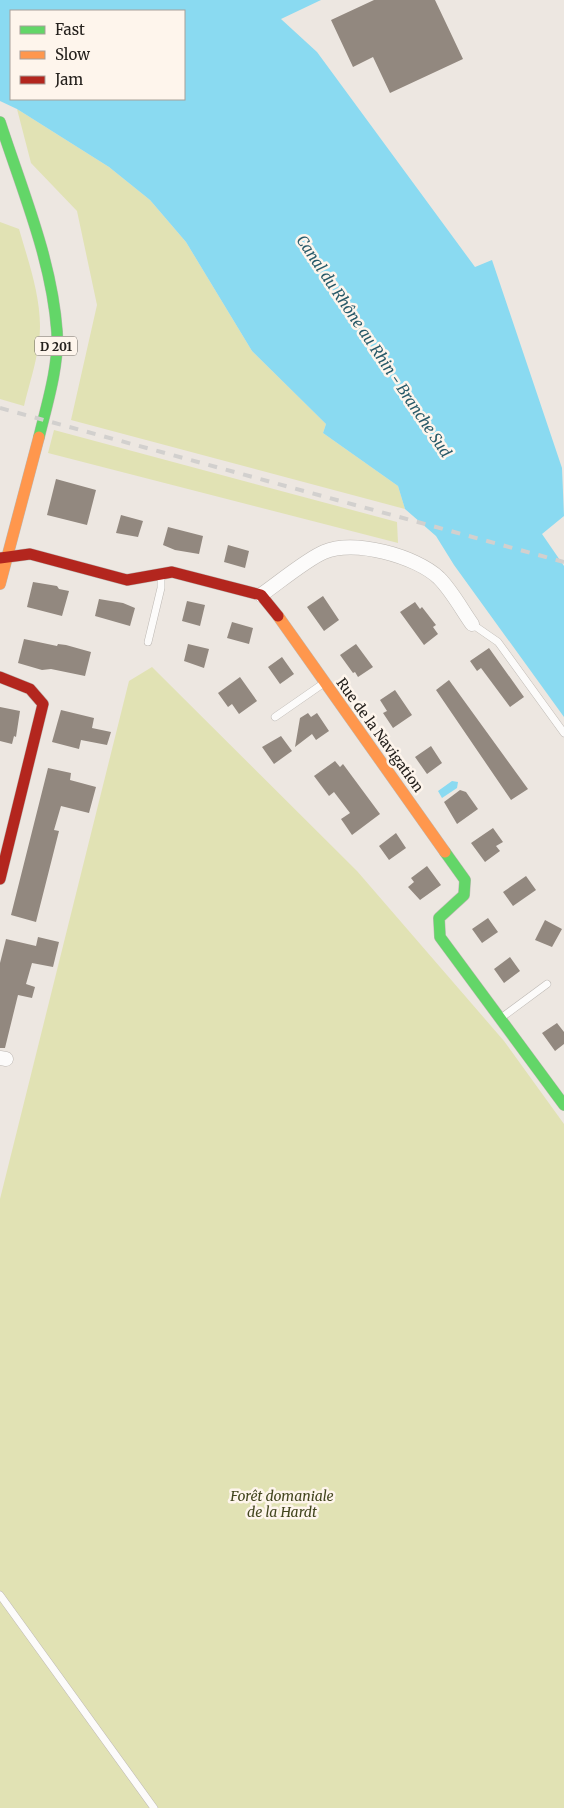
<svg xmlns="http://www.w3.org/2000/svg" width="564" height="1808" viewBox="0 0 564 1808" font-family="Merriweather,serif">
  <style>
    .green { fill: #e1e2b4 }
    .water { fill: #8adaf1; fill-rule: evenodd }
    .building { fill: #92887f }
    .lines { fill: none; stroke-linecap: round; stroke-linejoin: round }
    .lane-casing { stroke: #bdb8b3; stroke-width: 8 }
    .street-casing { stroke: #bdb8b3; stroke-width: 15 }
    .fast-casing { stroke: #bdb8b3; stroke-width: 12 }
    .slow-casing { stroke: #bdb8b3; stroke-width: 12 }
    .jam-casing { stroke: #bdb8b3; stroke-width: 12 }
    .lane { stroke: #fcfbfa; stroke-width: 7 }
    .street { stroke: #fcfbfa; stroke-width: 14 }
    .fast { stroke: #63d668; stroke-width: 11 }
    .slow { stroke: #ff974d; stroke-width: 11 }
    .jam { stroke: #b3261e; stroke-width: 11 }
    .rail { stroke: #d2d0ce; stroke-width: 4; stroke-dasharray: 9 9; stroke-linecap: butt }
    .labels { text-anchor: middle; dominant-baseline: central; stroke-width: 5; stroke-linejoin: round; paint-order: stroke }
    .shield { fill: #fef5ec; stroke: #66615b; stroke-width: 1 }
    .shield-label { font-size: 12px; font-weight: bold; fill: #25211d }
    .street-label { font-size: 14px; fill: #25211d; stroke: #fef5ec }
    .park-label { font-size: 14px; font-style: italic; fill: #43461f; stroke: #fef5ec }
    .water-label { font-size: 15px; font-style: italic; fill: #275968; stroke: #fef5ec }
  </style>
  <rect width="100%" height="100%" fill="#ede7e1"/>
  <path class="green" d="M 17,109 L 109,167 L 150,200 L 186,242 L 252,351 L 326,424 L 323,433 L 398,486 L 405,509 L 71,420 L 97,305 L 77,211 L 31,163 Z
    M 0,222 L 19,229 C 29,264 44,304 39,342 C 36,364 29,385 24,406 L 0,399 Z
    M 54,430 L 397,522 L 398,543 L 48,453 Z
    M 152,667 L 357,871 L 504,1041 L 564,1124 L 564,1808 L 0,1808 L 0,1199 L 129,681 Z"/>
  <path class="water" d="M 0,0 L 321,0 L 281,19 L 317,52 L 475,267 L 492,260 L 562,468 L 564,516 L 542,534 L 564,566 L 564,717 L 454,565 L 436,536 L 405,509 L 398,486 L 323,433 L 326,424 L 252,351 L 186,242 L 150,200 L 109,167 L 17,109 L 0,101 ZM 11,11 L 184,11 L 184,99 L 11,99 Z
    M 452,781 L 458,782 L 457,788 L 442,798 L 438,791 Z"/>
  <path class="building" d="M 374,0 L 435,0 L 463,59 L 390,93 L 373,57 L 353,67 L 331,20 Z
    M 56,479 L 96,490 L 87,525 L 47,515 Z
    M 121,515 L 143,521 L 138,537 L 116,533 Z
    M 168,527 L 203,536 L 199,554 L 175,550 L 163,545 Z
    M 228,545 L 249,551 L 245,568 L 224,562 Z
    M 33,582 L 57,586 L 59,589 L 69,591 L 62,616 L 27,607 Z
    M 323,596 L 339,620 L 324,631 L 307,607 Z
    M 99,599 L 123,603 L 135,608 L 130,626 L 95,616 Z
    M 187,601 L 205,605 L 200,626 L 182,621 Z
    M 415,602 L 420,609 L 422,607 L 436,625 L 433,627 L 438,634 L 424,645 L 400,612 Z
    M 232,622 L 253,628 L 249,644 L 227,638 Z
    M 24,639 L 57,646 L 58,644 L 66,645 L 91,652 L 85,676 L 51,669 L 42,670 L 18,663 Z
    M 188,644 L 209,649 L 204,668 L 184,661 Z
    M 356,644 L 373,667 L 358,677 L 355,672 L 353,673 L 340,655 Z
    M 489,648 L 524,697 L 510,707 L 481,668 L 477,671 L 470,661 Z
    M 282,657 L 294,674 L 280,684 L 268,667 Z
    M 240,677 L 257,701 L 239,714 L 232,704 L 228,707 L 218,693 Z
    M 449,680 L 528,789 L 511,800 L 436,690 Z
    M 395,690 L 412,715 L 393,728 L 383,713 L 387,711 L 380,700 Z
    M 0,707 L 20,711 L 16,737 L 14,736 L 12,744 L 0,741 Z
    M 61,710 L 94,718 L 92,728 L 111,732 L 107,745 L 81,740 L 79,749 L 52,742 Z
    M 308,713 L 311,717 L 317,713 L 329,731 L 316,740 L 312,734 L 295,747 L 300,718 Z
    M 281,736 L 292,751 L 274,764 L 262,747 Z
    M 431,746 L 442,763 L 427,774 L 415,757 Z
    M 335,761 L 340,767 L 343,764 L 380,814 L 352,835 L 341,819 L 350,813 L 334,792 L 329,796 L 314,776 Z
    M 48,768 L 71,773 L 70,780 L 96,787 L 89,813 L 61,806 L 54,830 L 59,831 L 36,922 L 11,915 Z
    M 460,790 L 466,792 L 478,809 L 457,824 L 444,802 Z
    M 493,828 L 503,842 L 496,846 L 500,851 L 485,862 L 471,843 Z
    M 396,833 L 406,848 L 389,860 L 379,846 Z
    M 427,866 L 441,885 L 420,900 L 408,887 L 414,882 L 411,878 Z
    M 526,876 L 536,890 L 513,906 L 503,892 Z
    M 488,918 L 498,932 L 482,943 L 472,929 Z
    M 545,920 L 562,929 L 552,947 L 535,940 Z
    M 38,937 L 59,942 L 53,967 L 32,963 L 26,984 L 35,987 L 32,998 L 18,995 L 5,1048 L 0,1048 L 0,963 L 6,939 L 36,946 Z
    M 510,957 L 520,971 L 504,983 L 494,969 Z
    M 557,1023 L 564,1032 L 564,1044 L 555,1051 L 542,1033 Z"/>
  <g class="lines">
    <g class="lane-casing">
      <path id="lane" d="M 472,624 L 498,642 L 564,733
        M 148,642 L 161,588 L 161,574
        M 275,717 L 324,683
        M 501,1018 L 547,984
        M 0,1595 L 154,1808"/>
    </g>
    <g class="street-casing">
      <path id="street" d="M 261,595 C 277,584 307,559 324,552 C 354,539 416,556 439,578 C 452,591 462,610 472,624
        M 0,1058 L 6,1059"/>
    </g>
    <g class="fast-casing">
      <path id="fast" d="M 0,122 C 22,190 52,260 57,332 C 59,366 47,404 39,437
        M 445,852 L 465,880 L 464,895 L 439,918 L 440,937 L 564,1105"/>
    </g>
    <g class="slow-casing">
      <path id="slow" d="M 0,584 L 39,437
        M 278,616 L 445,852"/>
    </g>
    <g class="jam-casing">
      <path id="jam" d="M 0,558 L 30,554 L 127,580 L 172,572 L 261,595 L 278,616
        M 0,677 L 30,689 L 43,704 L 0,879"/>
    </g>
    <use href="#lane" class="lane"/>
    <use href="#street" class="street"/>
    <use href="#fast" class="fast"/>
    <use href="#slow" class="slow"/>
    <use href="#jam" class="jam"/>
    <path class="rail" d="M 0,408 L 564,562"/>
  </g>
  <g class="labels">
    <rect class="shield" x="35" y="336.5" width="42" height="19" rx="4"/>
    <g class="shield-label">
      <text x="56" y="346">D 201</text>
    </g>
    <g class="street-label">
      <text transform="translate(380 735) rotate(54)">Rue de la Navigation</text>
    </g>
    <g class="park-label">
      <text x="282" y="1496">Forêt domaniale<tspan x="282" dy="16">de la Hardt</tspan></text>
    </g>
    <g class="water-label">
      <text transform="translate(374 346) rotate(56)">Canal du Rhône au Rhin - Branche Sud</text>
    </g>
  </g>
  <rect x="10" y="10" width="175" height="90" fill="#fef5ec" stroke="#a7a099"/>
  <rect x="20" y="26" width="25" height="8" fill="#63d668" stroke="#a7a099"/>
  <text x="55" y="35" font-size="15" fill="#25211d">Fast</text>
  <rect x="20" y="51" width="25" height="8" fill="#ff974d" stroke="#a7a099"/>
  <text x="55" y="60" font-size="15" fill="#25211d">Slow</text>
  <rect x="20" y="76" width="25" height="8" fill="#b3261e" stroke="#a7a099"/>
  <text x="55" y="85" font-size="15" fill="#25211d">Jam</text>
</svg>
